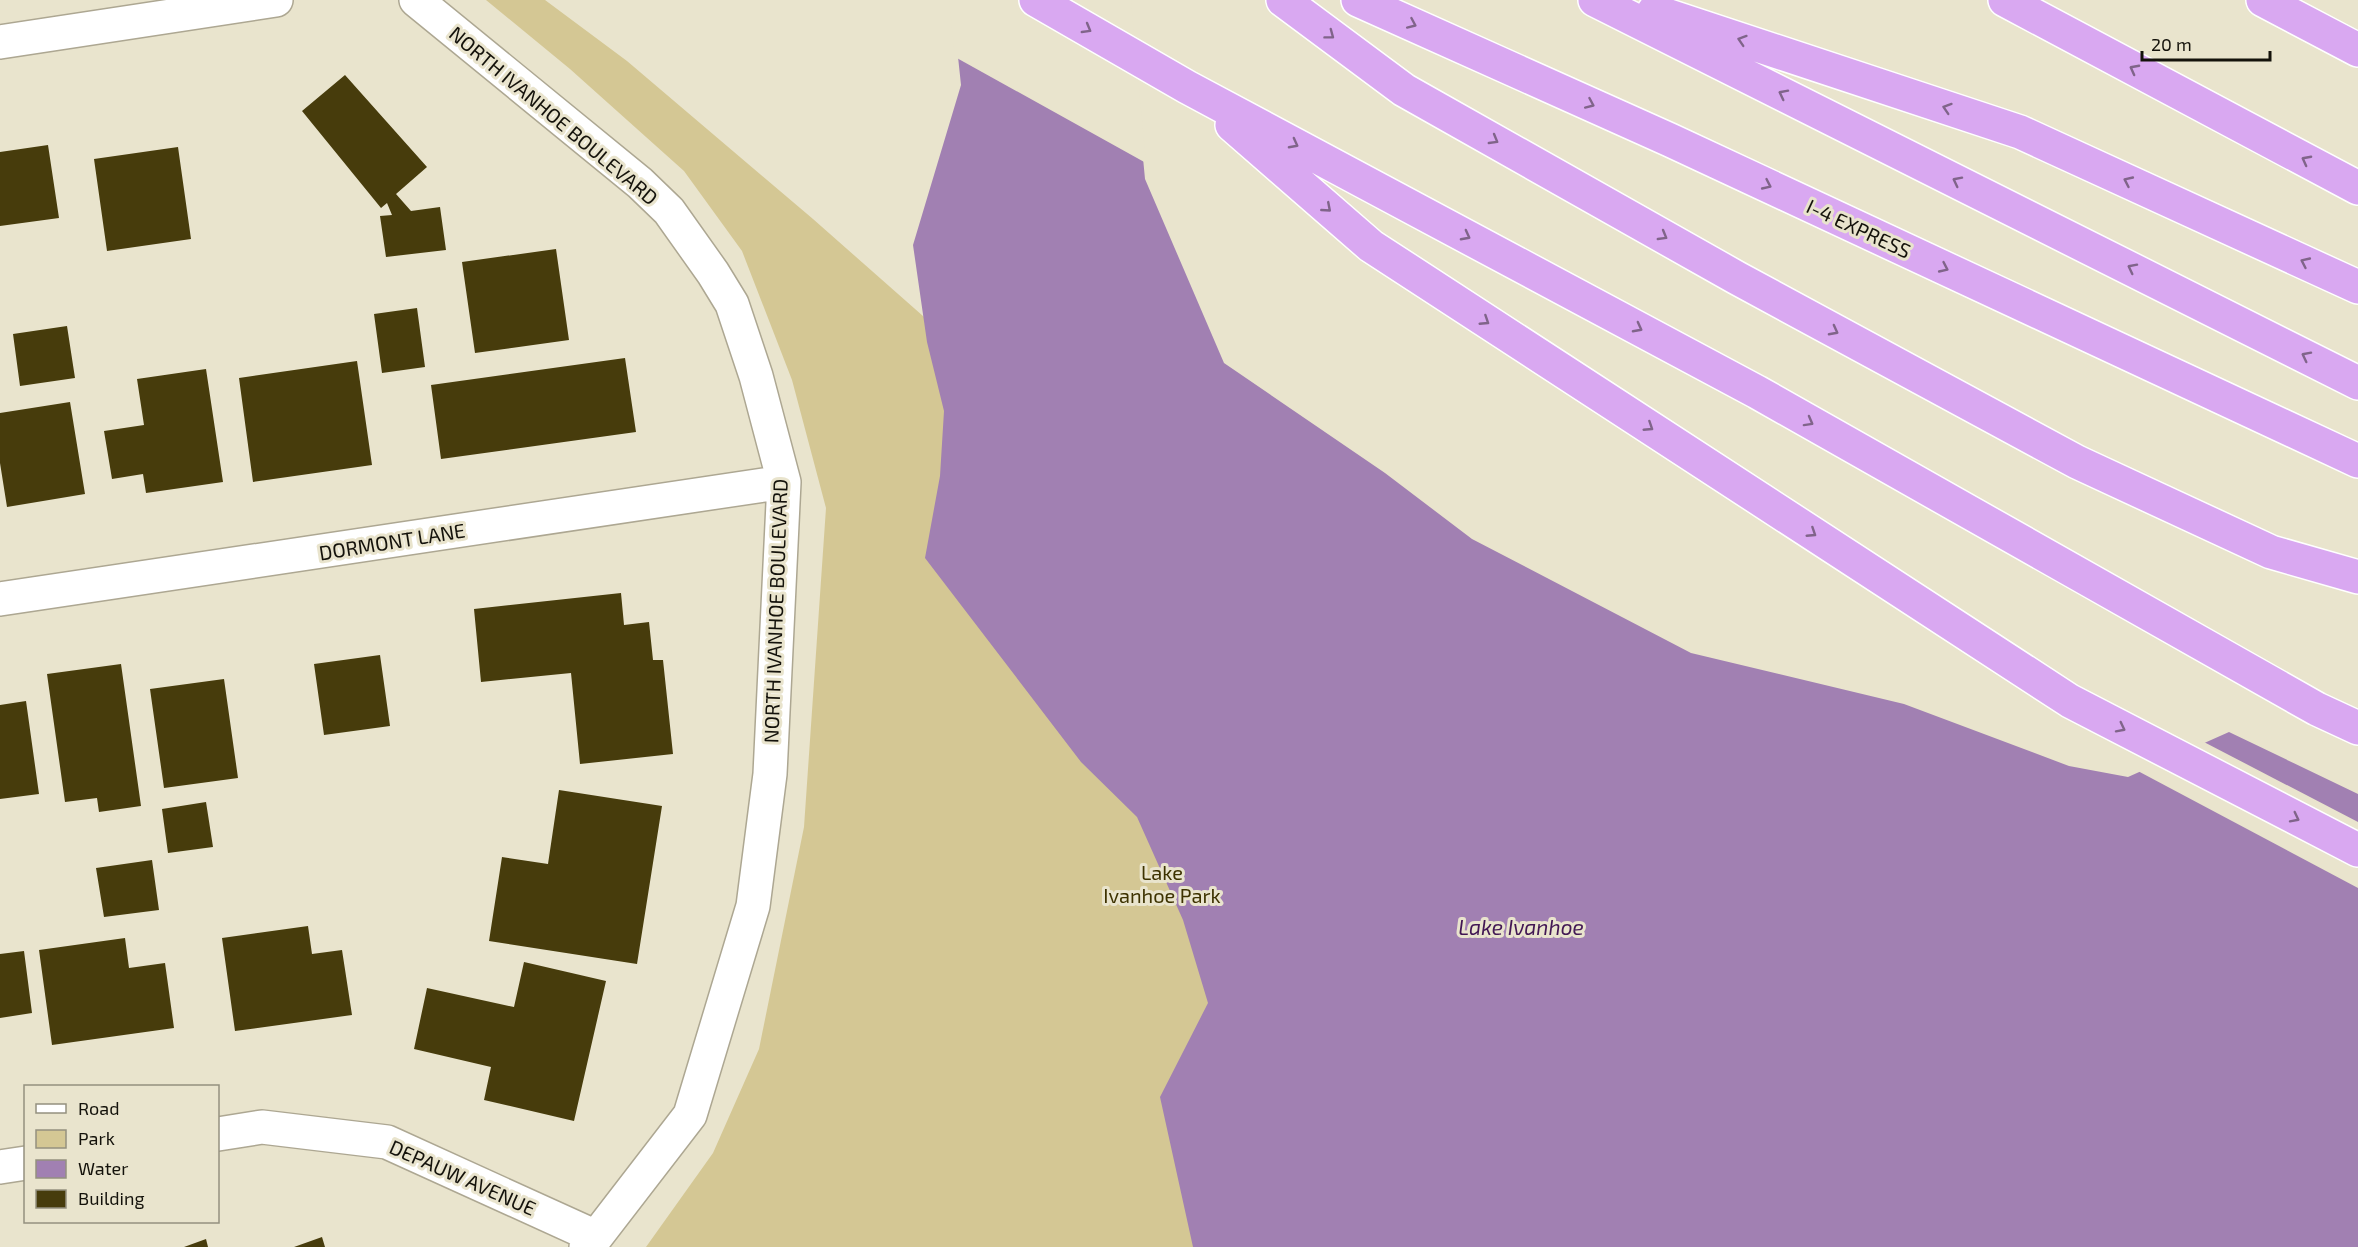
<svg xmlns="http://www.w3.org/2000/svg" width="2358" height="1247" viewBox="0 0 2358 1247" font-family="'Exo 2',sans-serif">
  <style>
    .green { fill: #d4c794 }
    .water { fill: #a180b2 }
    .pier { fill: #e9e4cd }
    .building { fill: #473c0c }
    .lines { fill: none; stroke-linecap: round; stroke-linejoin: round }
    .minor-casing { stroke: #ada792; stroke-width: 36 }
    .highway-casing { stroke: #fff; stroke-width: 36 }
    .minor { stroke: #fff; stroke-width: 33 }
    .highway { stroke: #d9a8f1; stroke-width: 33 }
    .oneway { stroke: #80648a }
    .labels { text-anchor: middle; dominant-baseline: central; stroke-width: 6; stroke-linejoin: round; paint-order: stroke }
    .street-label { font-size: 20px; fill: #14120b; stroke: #e9e4cd }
    .park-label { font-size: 20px; fill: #3d3200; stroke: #e9e4cd }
    .water-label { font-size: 21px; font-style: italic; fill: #421754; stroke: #e9e4cd }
  </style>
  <rect width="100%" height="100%" fill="#e9e4cd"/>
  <path class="green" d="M 486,0 L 545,0 L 627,61 L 813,219 L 1076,451 L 2358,1247 L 646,1247 L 713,1153 L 759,1049 L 804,827 L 826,508 L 792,380 L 742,251 L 684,171 L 570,69 Z"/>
  <path class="water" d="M 952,0 L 1128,0 L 1145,179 L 1224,363 L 1385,473 L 1472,539 L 1691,653 L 1904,704 L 2069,766 L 2128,777 L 2229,732 L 2358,794 L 2358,1247 L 1193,1247 L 1160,1097 L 1208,1003 L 1183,920 L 1137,817 L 1081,762 L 925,558 L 940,476 L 944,411 L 927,342 L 913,245 L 961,85 Z"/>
  <path class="pier" d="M 949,0 L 1131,0 L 1146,163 L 955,57 Z
    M 2202,741 L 2358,822 L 2358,888 L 2136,770 Z"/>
  <path class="building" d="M 345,75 L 427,167 L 396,194 L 411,211 L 440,207 L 446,250 L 386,257 L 380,216 L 392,215 L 387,203 L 381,208 L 302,111 Z
    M 48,145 L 59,218 L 0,226 L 0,152 Z
    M 178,147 L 191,239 L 107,251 L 94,159 Z
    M 556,249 L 569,340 L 475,353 L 462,262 Z
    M 417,308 L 425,367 L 382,373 L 374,314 Z
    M 67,326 L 75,378 L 20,386 L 13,334 Z
    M 625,358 L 636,432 L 441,459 L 431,385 Z
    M 357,361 L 372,465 L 253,482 L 239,378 Z
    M 206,369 L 223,482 L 146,493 L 143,474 L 112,479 L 104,431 L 144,425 L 137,379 Z
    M 70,402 L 85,494 L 7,507 L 0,463 L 0,413 Z
    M 621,593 L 624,625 L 649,622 L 653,660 L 663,660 L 673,754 L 580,764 L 571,673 L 481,682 L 474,609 Z
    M 380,655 L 390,726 L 324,735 L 314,664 Z
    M 121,664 L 141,806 L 99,812 L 97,798 L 65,802 L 47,674 Z
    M 224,679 L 238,778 L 164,788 L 150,689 Z
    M 26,701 L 39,794 L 0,799 L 0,705 Z
    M 559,790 L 662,806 L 637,964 L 489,941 L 502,857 L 548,864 Z
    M 206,802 L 213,847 L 168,853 L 162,809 Z
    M 152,860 L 159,910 L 104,917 L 96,868 Z
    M 308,926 L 312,954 L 342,950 L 352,1015 L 235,1031 L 222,938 Z
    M 125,938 L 129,968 L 165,963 L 174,1028 L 52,1045 L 39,950 Z
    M 24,951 L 32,1013 L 0,1018 L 0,954 Z
    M 524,962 L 606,981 L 574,1121 L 484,1100 L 491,1067 L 414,1049 L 427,988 L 514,1007 Z
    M 322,1237 L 325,1247 L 294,1247 Z
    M 206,1239 L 208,1247 L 184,1247 Z"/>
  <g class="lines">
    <g class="minor-casing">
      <path id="minor" d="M 416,0 L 640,183 L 669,211 L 713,273 L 732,304 L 756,376 L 784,482 L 770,774 L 753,906 L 690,1115 L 596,1237 L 586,1247
        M 0,42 L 276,0
        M 0,599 L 784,482
        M 218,1134 L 262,1127 L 387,1142 L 596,1237
        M 0,1167 L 26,1163"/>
    </g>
    <g class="highway-casing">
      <path id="highway" d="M 1036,0 L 1187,87 L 1757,392 L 2317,709 L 2358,728
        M 1283,0 L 1404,90 L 1737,278 L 2077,462 L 2271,552 L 2358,577
        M 1358,0 L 1670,140 L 2358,461
        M 1595,0 L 2358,383
        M 2005,0 L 2358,188
        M 2263,0 L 2358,50
        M 1654,11 L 2020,132 L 2358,287
        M 1232,125 L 1371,246 L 2070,701 L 2358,850"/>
    </g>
    <use href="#minor" class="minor"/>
    <use href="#highway" class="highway"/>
  </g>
  <defs><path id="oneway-chevron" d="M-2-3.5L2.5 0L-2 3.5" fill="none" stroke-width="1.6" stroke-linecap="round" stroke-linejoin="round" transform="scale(1.5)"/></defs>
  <g class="oneway">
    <use href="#oneway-chevron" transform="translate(1412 24) rotate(24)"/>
    <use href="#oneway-chevron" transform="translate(1087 29) rotate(30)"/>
    <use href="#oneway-chevron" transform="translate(1330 35) rotate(37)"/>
    <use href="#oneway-chevron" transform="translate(1742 40) rotate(-162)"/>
    <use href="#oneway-chevron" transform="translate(2134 69) rotate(-152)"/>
    <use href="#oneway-chevron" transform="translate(1783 94) rotate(-153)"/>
    <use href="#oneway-chevron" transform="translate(1590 104) rotate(24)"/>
    <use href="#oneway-chevron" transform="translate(1947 108) rotate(-162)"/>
    <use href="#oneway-chevron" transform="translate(1494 140) rotate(30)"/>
    <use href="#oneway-chevron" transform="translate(1294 144) rotate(28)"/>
    <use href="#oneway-chevron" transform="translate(2306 160) rotate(-152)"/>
    <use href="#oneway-chevron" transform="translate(1957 181) rotate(-153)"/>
    <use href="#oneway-chevron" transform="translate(2128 181) rotate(-155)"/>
    <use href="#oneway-chevron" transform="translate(1767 185) rotate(25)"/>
    <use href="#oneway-chevron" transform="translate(1327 208) rotate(41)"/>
    <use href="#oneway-chevron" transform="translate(1466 236) rotate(28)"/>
    <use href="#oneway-chevron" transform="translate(1663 236) rotate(30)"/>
    <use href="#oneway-chevron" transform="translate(2305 262) rotate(-155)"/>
    <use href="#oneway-chevron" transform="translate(1944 268) rotate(25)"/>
    <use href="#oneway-chevron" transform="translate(2132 268) rotate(-153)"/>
    <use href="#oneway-chevron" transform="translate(1485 321) rotate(33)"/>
    <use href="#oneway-chevron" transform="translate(1638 328) rotate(28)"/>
    <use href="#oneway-chevron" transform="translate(1834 331) rotate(28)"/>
    <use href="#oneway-chevron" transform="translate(2306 356) rotate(-153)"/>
    <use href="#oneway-chevron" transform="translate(1809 422) rotate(29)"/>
    <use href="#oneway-chevron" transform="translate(1649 427) rotate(33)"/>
    <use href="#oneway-chevron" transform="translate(1812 533) rotate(33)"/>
    <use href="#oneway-chevron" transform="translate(2121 728) rotate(27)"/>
    <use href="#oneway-chevron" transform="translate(2295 818) rotate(27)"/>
  </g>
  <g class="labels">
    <g class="street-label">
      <text transform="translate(554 115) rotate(40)">NORTH IVANHOE BOULEVARD</text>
      <text transform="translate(1859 228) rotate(25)">I-4 EXPRESS</text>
      <text transform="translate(392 541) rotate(-9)">DORMONT LANE</text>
      <text transform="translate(775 611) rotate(-88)">NORTH IVANHOE BOULEVARD</text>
      <text transform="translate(463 1177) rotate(24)">DEPAUW AVENUE</text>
    </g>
    <g class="park-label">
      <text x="1162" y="872">Lake<tspan x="1162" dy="23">Ivanhoe Park</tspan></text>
    </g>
    <g class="water-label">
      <text x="1521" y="926">Lake Ivanhoe</text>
    </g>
  </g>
  <rect x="24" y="1085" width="195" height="138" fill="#e9e4cd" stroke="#94907f" stroke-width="1.5"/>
  <rect x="36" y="1104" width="30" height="9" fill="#ffffff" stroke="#94907f" stroke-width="1.5"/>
  <text x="78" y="1115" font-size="18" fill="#14120b">Road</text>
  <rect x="36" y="1130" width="30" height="18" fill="#d4c794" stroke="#94907f" stroke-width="1.5"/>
  <text x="78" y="1145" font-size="18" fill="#14120b">Park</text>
  <rect x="36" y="1160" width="30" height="18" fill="#a180b2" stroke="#94907f" stroke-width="1.5"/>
  <text x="78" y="1175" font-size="18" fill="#14120b">Water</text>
  <rect x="36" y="1190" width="30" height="18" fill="#473c0c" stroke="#94907f" stroke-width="1.5"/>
  <text x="78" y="1205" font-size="18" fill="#14120b">Building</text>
  <path d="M2142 51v9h128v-9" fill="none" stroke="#14120b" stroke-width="3"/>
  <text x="2151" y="51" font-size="18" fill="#14120b" stroke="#e9e4cd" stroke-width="4.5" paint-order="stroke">20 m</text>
</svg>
